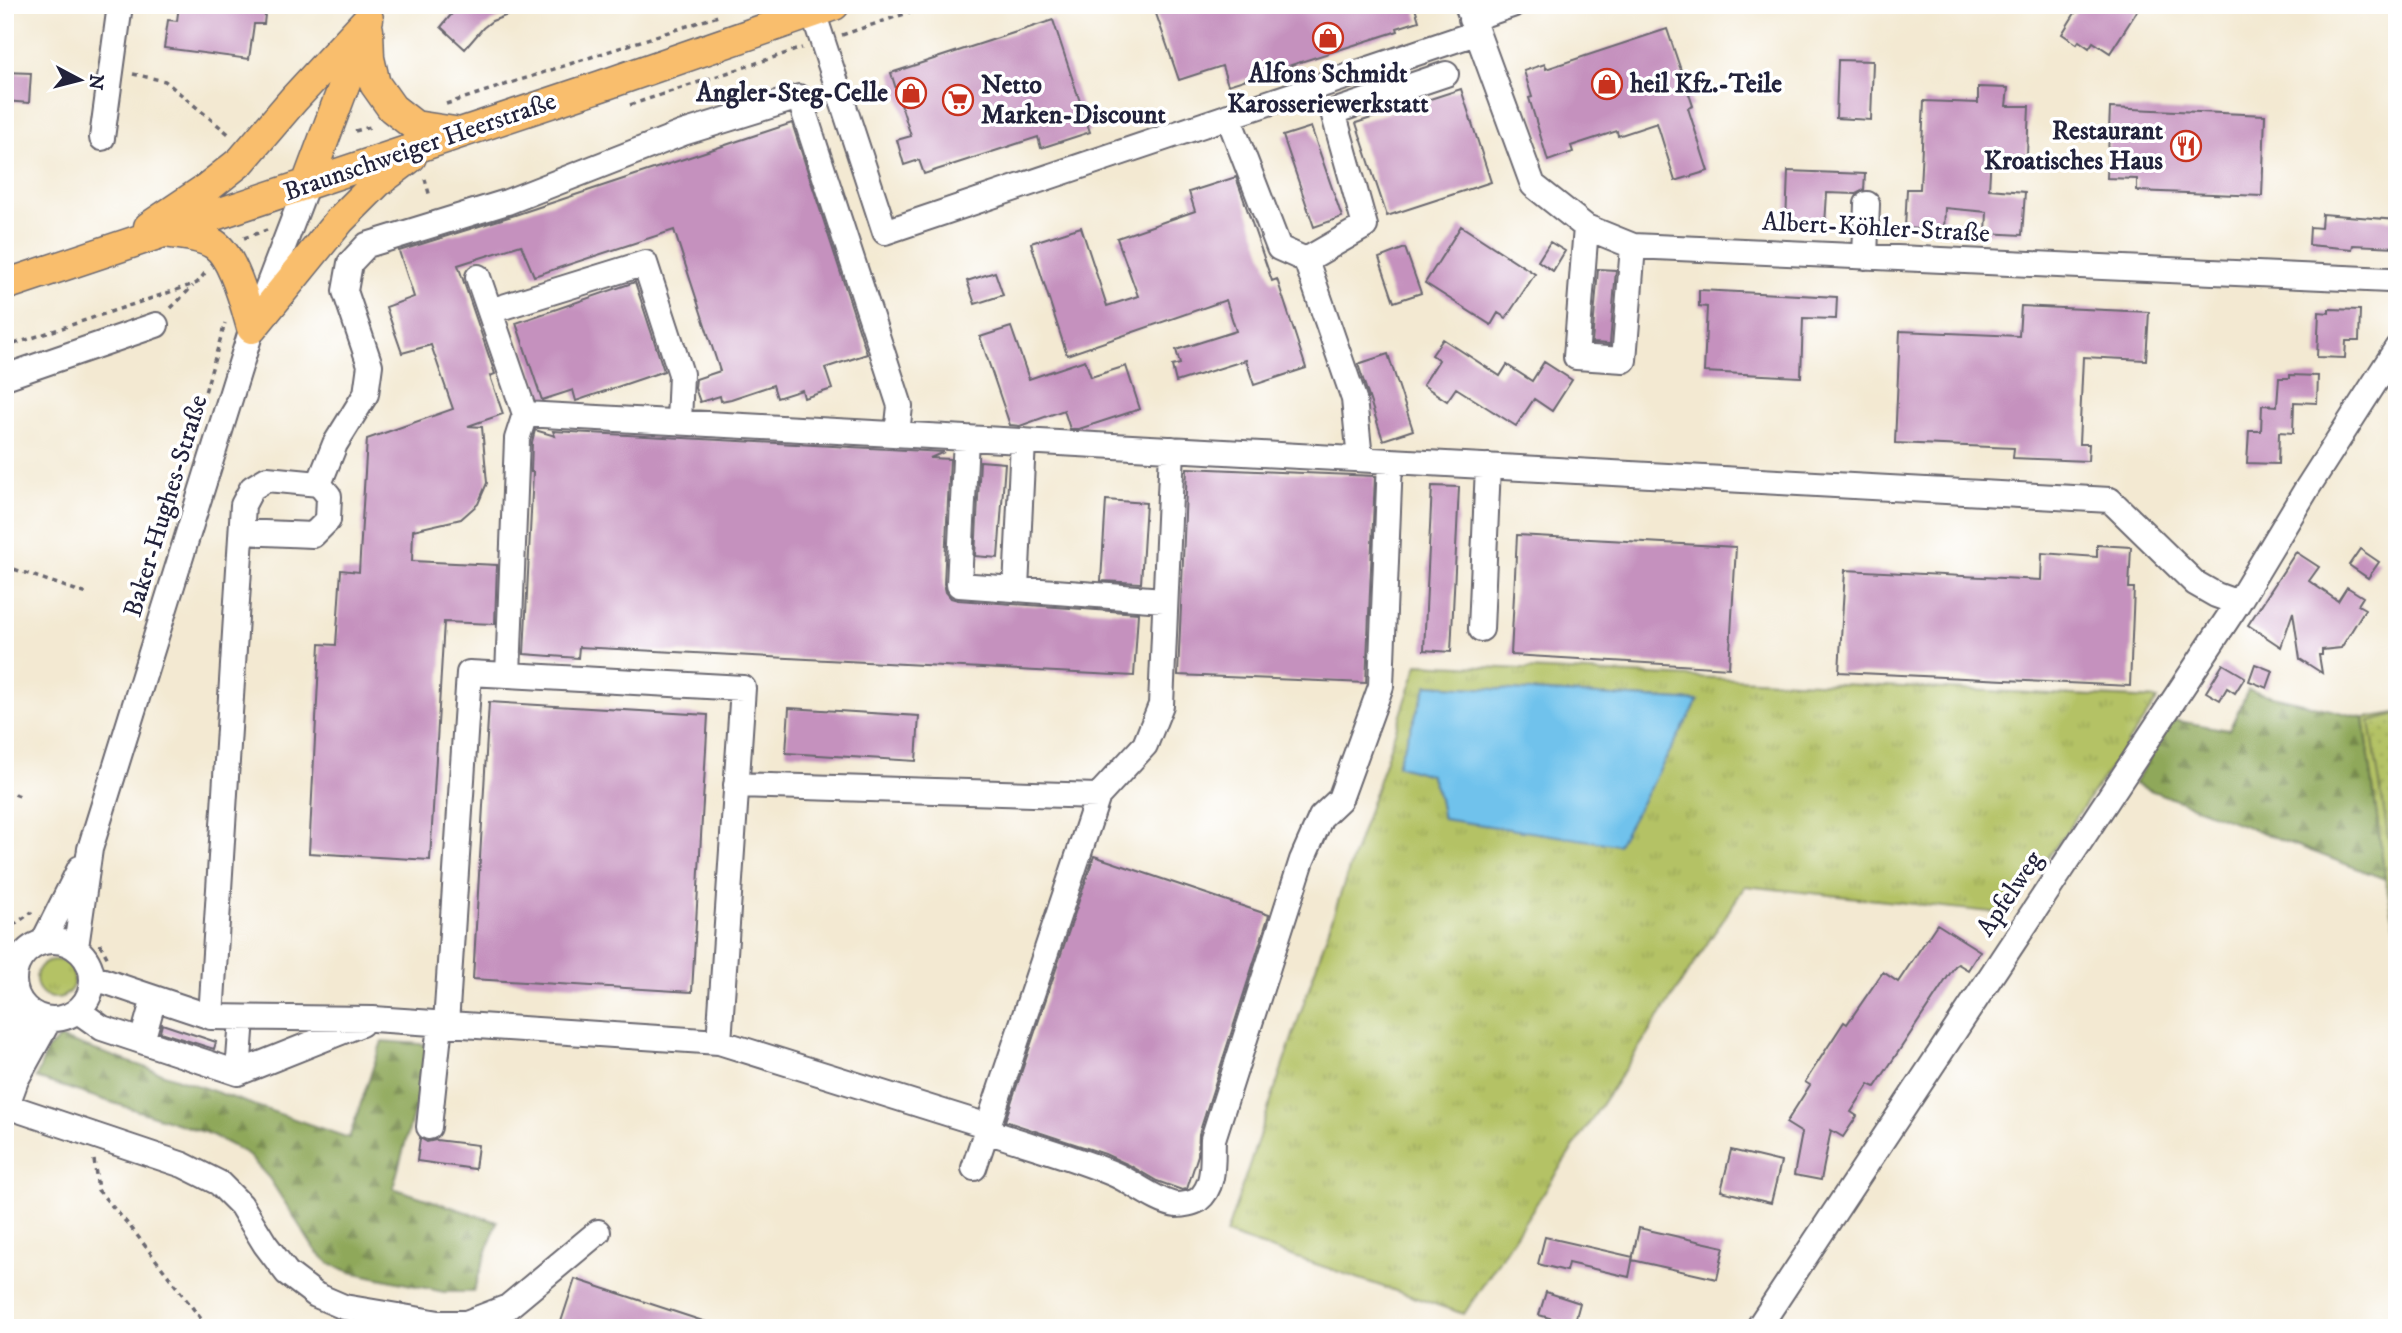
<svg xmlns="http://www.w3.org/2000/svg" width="2402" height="1333" viewBox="0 0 2402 1333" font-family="'IM FELL DW Pica',serif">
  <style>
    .grass { fill: url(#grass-tufts); stroke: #6b7250; stroke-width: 2; fill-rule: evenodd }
    .forest { fill: url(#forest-firs); stroke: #58654a; stroke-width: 2 }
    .park { fill: url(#park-dots); stroke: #6b7250; stroke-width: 2 }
    .water { fill: #70c2ec; stroke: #497294; stroke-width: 2 }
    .building { fill: #c591be }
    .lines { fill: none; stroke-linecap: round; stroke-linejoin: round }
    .minor-casing { stroke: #6b6870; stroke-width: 28 }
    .major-casing { stroke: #6b6870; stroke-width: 33 }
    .path { stroke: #6b6870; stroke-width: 3.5; stroke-dasharray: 5 5; stroke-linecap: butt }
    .minor { stroke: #fff; stroke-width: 24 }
    .major { stroke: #f9be6d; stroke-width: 30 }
    .labels { text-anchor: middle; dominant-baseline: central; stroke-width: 7; stroke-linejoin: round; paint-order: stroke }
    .poi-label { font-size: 26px; font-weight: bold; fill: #22223b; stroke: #fff; text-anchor: start }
    .street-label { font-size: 26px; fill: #22223b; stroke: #fff }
  </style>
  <defs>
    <pattern id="grass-tufts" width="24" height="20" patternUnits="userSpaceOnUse" patternTransform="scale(1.75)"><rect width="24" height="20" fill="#b4c265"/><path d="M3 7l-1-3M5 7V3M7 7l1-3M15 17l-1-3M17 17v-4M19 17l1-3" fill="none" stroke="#9aa659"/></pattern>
    <pattern id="forest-firs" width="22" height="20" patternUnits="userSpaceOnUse" patternTransform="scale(1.75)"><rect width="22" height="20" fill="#8fa85a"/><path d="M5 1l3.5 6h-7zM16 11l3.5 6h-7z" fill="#74884c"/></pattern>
    <pattern id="park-dots" width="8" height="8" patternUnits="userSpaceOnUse" patternTransform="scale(1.75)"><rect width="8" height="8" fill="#b4c265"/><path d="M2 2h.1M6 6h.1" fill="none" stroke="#9aa659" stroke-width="1.8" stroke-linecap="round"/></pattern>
  </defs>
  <rect width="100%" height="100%" fill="#fff"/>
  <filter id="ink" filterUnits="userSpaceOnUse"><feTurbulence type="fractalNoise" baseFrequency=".0143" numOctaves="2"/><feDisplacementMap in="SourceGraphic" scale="14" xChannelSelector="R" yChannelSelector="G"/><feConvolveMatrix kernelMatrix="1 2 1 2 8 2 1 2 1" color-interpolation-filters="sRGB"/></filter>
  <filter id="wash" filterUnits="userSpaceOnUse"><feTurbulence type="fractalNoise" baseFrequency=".00686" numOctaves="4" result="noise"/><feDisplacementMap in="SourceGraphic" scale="28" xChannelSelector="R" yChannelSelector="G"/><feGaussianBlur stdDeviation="1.57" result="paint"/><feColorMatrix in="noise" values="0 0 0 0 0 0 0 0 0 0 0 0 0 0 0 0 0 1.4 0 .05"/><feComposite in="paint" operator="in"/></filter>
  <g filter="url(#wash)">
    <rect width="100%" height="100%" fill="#f3e9d2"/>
    <path class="grass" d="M 1418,664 L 2158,699 L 2009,914 L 1745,886 L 1464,1314 L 1226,1234 ZM 1427,685 L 1697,701 L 1698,702 L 1443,819 L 1438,794 L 1430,775 L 1397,765 Z
      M 2397,713 L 2397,935 L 2385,879 L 2364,718 Z
      M36 979a19 19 0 1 1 38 0a19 19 0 1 1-38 0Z"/>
    <path class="forest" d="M 2248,690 L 2364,718 L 2385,879 L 2134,784 L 2173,720 L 2229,730 Z
      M 60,1038 L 349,1138 L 382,1041 L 432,1045 L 393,1188 L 497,1222 L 473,1292 L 444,1292 L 351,1272 L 330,1264 L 315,1250 L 269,1178 L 246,1153 L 210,1134 L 36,1078 L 47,1050 Z"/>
    <path class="park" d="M 2397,714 L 2397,893 L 2370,721 Z"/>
    <path class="water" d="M 1427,685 L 1698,701 L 1618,845 L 1443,819 L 1438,794 L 1430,775 L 1397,765 Z"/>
    <g id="blocks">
      <path class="building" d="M 179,5 L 266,5 L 264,24 L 254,24 L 249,59 L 164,48 L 168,20 L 177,21 Z
        M 459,5 L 529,5 L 529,7 L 492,21 L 483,28 L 465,49 L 441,27 Z
        M 1153,5 L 1297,5 L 1300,13 L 1324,5 L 1414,5 L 1419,21 L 1397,28 L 1398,31 L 1228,85 L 1222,66 L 1179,80 Z
        M 2080,5 L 2141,5 L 2110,53 L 2093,42 L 2089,48 L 2079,41 L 2077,44 L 2062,34 Z
        M 1053,20 L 1090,132 L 1041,148 L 1038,137 L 924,174 L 919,160 L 904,165 L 897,140 L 911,136 L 891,73 Z
        M 1667,29 L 1693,106 L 1688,108 L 1708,171 L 1675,181 L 1657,123 L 1618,136 L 1617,131 L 1571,146 L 1573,152 L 1548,161 L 1529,98 L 1532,97 L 1524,71 L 1545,64 L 1546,69 Z
        M 1838,60 L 1873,61 L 1871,120 L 1836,118 Z
        M 5,72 L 31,73 L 29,103 L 5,101 Z
        M 1978,87 L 2008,88 L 2006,106 L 2029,106 L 2027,155 L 1991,154 L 1989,189 L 2025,192 L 2022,235 L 1986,233 L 1987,212 L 1945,208 L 1944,231 L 1905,228 L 1907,189 L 1920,189 L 1924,101 L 1978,103 Z
        M 1461,89 L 1491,182 L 1387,216 L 1356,123 Z
        M 2110,108 L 2265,115 L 2262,196 L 2137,191 L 2137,179 L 2107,178 Z
        M 792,123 L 867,354 L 825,368 L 832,389 L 804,398 L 802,390 L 777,398 L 773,385 L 731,399 L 721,401 L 720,396 L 700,402 L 695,388 L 696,379 L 720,371 L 674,230 L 534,276 L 521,245 L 458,265 L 495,374 L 490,376 L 503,414 L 468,426 L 482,427 L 487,483 L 478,504 L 461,519 L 413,530 L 412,561 L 497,565 L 495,624 L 444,622 L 430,860 L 309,853 L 320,644 L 336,645 L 341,570 L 359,572 L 367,439 L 453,409 L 431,345 L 402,353 L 386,307 L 414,297 L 399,251 L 515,215 Z
        M 1311,127 L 1342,217 L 1314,227 L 1283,136 Z
        M 1788,171 L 1865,174 L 1864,190 L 1856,194 L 1827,193 L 1825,225 L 1786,223 Z
        M 1236,177 L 1272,281 L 1277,279 L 1306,368 L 1254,385 L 1246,360 L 1176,382 L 1172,366 L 1180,364 L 1176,350 L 1236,331 L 1226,300 L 1067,355 L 1031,243 L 1081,227 L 1107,306 L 1138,296 L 1117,238 L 1195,211 L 1189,192 Z
        M 2322,214 L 2397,220 L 2397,247 L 2353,245 L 2352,249 L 2309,245 L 2310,227 L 2321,228 Z
        M 1461,226 L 1535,274 L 1506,318 L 1498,313 L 1491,325 L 1425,283 Z
        M 1550,242 L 1565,251 L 1553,271 L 1538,261 Z
        M 1405,248 L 1421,293 L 1394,302 L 1379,258 Z
        M 1598,269 L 1616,270 L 1610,344 L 1592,343 Z
        M 995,272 L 1003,295 L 975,304 L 967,281 Z
        M 635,282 L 664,371 L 576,401 L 573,390 L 542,400 L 516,323 Z
        M 1699,290 L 1837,297 L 1836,319 L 1803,318 L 1801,377 L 1704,372 L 1707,307 L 1699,306 Z
        M 2021,306 L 2149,312 L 2146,360 L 2083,357 L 2079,444 L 2089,444 L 2088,461 L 2013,458 L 2014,448 L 1895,443 L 1900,331 L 2019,336 Z
        M 2329,309 L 2360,310 L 2359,341 L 2346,341 L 2345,358 L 2317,357 L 2319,312 L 2329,313 Z
        M 1011,327 L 1029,379 L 1085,360 L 1091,377 L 1126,366 L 1140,409 L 1079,429 L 1070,429 L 1064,410 L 1020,426 L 1010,425 L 980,337 Z
        M 1443,339 L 1500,376 L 1507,365 L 1532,381 L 1544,362 L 1572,380 L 1552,411 L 1534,399 L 1516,426 L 1456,388 L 1447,401 L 1423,385 L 1439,360 L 1432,355 Z
        M 1388,354 L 1413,430 L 1383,440 L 1358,364 Z
        M 2290,375 L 2318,376 L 2317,403 L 2294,402 L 2293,433 L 2279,432 L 2278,464 L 2247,463 L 2249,431 L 2261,431 L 2262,405 L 2277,406 L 2279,378 L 2290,378 Z
        M 535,430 L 555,436 L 553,431 L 944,452 L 930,458 L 950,459 L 944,584 L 946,592 L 951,598 L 958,600 L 1138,613 L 1134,676 L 579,647 L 578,658 L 524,654 L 533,472 L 531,472 L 532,442 Z
        M 980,461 L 1005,463 L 998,558 L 975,556 Z
        M 1187,468 L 1375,476 L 1366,683 L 1178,675 Z
        M 1432,486 L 1459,487 L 1451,652 L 1424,650 Z
        M 1106,500 L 1146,503 L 1141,583 L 1101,581 Z
        M 1517,535 L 1736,547 L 1729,668 L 1511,655 Z
        M 2097,545 L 2131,547 L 2129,588 L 2134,588 L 2130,686 L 1839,672 L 1845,570 L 2041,580 L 2042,553 L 2097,557 Z
        M 2360,549 L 2379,562 L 2368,578 L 2349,565 Z
        M 2296,552 L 2319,567 L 2309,581 L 2338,601 L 2347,587 L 2363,597 L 2358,605 L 2365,609 L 2341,648 L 2322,650 L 2322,655 L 2319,655 L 2322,673 L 2300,659 L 2293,612 L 2281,647 L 2248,625 Z
        M 2223,664 L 2245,677 L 2235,693 L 2227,688 L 2220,700 L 2206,692 Z
        M 2255,664 L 2273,671 L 2267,688 L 2249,681 Z
        M 489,702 L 708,715 L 692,992 L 473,979 Z
        M 789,708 L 919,716 L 916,761 L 786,753 Z
        M 1094,856 L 1269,915 L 1199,1134 L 1198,1155 L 1187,1189 L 1182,1190 L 1157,1181 L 1129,1165 L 1105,1154 L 1005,1121 Z
        M 1937,924 L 1980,951 L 1968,970 L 1958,964 L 1955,966 L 1875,1087 L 1869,1084 L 1851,1112 L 1857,1116 L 1843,1137 L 1831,1130 L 1821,1180 L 1794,1175 L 1802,1133 L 1786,1123 L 1810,1085 L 1805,1082 L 1844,1022 L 1847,1024 L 1883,972 L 1898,982 Z
        M 162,1024 L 216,1042 L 214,1049 L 160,1032 Z
        M 420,1138 L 427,1142 L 436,1140 L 478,1145 L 475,1169 L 417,1161 Z
        M 1731,1150 L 1781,1162 L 1771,1203 L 1721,1191 Z
        M 1639,1228 L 1724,1247 L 1717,1279 L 1632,1260 Z
        M 1545,1237 L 1633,1257 L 1629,1277 L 1568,1263 L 1566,1271 L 1538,1264 Z
        M 575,1279 L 712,1324 L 711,1328 L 559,1328 Z
        M 1546,1292 L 1580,1303 L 1574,1325 L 1539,1315 Z"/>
    </g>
  </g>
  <g filter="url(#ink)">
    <use href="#blocks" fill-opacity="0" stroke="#6b6870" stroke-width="2"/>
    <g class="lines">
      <g class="minor-casing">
        <path id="minor" d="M 1467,5 L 1533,185 L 1586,227 L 1633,246 L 2389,280 L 2397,283
          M 813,12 L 885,232 L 1476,33
          M 1471,19 L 1512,5
          M 1228,116 L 1279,248 L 1306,260
          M 102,138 L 120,5
          M 1586,227 L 1576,357 L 1624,360 L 1633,246
          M 1865,257 L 1867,204
          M 478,277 L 525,414 L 2110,500 L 2195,583 L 2216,595 L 2238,603
          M 490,311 L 645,263 L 681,374 L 679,422
          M 5,377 L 156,325
          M 966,438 L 959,585 L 1164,600
          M 1360,459 L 1354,399 L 1306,260 L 1365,226 L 1333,112 L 1446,74
          M 242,532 L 313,535 L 328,520 L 329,496 L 319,484
          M 1016,589 L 1023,441
          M 1481,629 L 1488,466
          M 508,675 L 743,688 L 719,1042
          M 736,785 L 1098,796 L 1145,745 L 1161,705 L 1172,449
          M14 980a39 39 0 1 1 78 0a39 39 0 1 1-78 0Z
          M 43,942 L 80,868
          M 76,947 L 90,849 L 252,328 L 307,184
          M 92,977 L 211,1017 L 373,1019 L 719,1042 L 988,1126 L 1098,796
          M 78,1011 L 102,1028 L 238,1073
          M 211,1017 L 243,505 L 252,488 L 267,479 L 319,484 L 335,444 L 366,394 L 370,365 L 345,291 L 350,263 L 367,245 L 507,202 L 683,133 L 799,97 L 900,406 L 897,434
          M 242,1018 L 238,1073 L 361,1024
          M 446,1024 L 469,673 L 508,675 L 517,439 L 525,414
          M 142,1041 L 154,998
          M 17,1074 L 22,1005
          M 7,1106 L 183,1165 L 219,1183 L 241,1205 L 265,1244 L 287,1273 L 316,1295 L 344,1307 L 439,1323 L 466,1323 L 508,1307 L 598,1232
          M 5,1110 L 16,1080 L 49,1020
          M 429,1127 L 440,1024
          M 974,1168 L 988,1126 L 996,1134 C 1035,1147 1076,1158 1114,1174 C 1133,1182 1158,1203 1177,1205 C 1183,1205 1193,1203 1198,1200 C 1216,1186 1212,1159 1213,1139 L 1302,860 L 1321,817 L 1340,799 L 1381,686 L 1390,461
          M 1758,1328 L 2238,603 L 2306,490 L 2397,348"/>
      </g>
      <g class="major-casing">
        <path id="major" d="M 368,30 L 369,58 L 375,84 L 392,108 L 415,126 L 455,132
          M 307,184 L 364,32
          M 149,227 L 207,188 L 241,161 L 294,99 L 368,19
          M 166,232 C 182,235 200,235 214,244 C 234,257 246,306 252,328
          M 5,285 L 601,86 L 834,5
          M 252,328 L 340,220 L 378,182 L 411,157"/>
      </g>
      <path class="path" d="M 842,35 L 931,5
        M 133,74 L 165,81 L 231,136
        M 446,104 L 718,16
        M 630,105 L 802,48
        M 355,131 L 374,126
        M 425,179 L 430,197
        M 244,238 L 267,230
        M 171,308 L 193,286
        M 5,347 L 197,283 L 205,273
        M 197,420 L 225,323
        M 5,566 L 87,594
        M 5,791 L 20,796
        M 5,931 L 32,912
        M 100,944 L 108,959
        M 94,1160 L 98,1190 L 133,1230 L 208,1328"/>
      <use href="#minor" class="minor"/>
      <use href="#major" class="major"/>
    </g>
  </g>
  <defs>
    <g id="shop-ring" transform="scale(1.575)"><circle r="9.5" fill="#fff" stroke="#c8321e" stroke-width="1.5"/><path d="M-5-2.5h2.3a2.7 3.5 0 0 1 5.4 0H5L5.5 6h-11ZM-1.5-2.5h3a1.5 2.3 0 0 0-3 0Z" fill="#c8321e"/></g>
    <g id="supermarket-ring" transform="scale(1.575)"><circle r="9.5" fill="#fff" stroke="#c8321e" stroke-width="1.5"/><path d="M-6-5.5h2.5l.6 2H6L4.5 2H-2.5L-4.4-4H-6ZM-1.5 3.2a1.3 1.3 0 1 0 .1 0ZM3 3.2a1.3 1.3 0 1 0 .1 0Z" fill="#c8321e"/></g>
    <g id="restaurant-ring" transform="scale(1.575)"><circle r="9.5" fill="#fff" stroke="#c8321e" stroke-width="1.5"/><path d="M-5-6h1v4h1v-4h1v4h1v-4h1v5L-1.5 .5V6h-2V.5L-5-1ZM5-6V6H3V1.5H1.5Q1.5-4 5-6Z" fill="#c8321e"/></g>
  </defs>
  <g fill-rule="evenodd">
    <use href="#shop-ring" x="1328" y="38"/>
    <use href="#shop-ring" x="1607" y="84"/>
    <use href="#shop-ring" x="911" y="93"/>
    <use href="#supermarket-ring" x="958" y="100"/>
    <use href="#restaurant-ring" x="2186" y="146"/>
  </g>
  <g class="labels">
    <g class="poi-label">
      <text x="1328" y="74" text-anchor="middle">Alfons Schmidt<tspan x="1328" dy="30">Karosseriewerkstatt</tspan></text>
      <text x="1630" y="84">heil Kfz.-Teile</text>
      <text x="981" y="85">Netto<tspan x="981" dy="30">Marken-Discount</tspan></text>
      <text x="888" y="93" text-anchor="end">Angler-Steg-Celle</text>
      <text x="2163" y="131" text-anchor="end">Restaurant<tspan x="2163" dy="30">Kroatisches Haus</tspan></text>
    </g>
    <g class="street-label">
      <text transform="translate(420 147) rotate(-19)">Braunschweiger Heerstraße</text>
      <text transform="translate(1876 228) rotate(3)">Albert-Köhler-Straße</text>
      <text transform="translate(166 506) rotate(-73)">Baker-Hughes-Straße</text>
      <text transform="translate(2010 894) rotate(-56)">Apfelweg</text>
    </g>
  </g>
  <rect width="2402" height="1333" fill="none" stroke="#fff" stroke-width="28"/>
  <g transform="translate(80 80) rotate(97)" stroke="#ffffff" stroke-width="5" paint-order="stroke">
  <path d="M0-5L12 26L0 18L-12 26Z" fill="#22223b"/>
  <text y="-10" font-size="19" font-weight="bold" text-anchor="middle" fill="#22223b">N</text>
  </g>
</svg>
